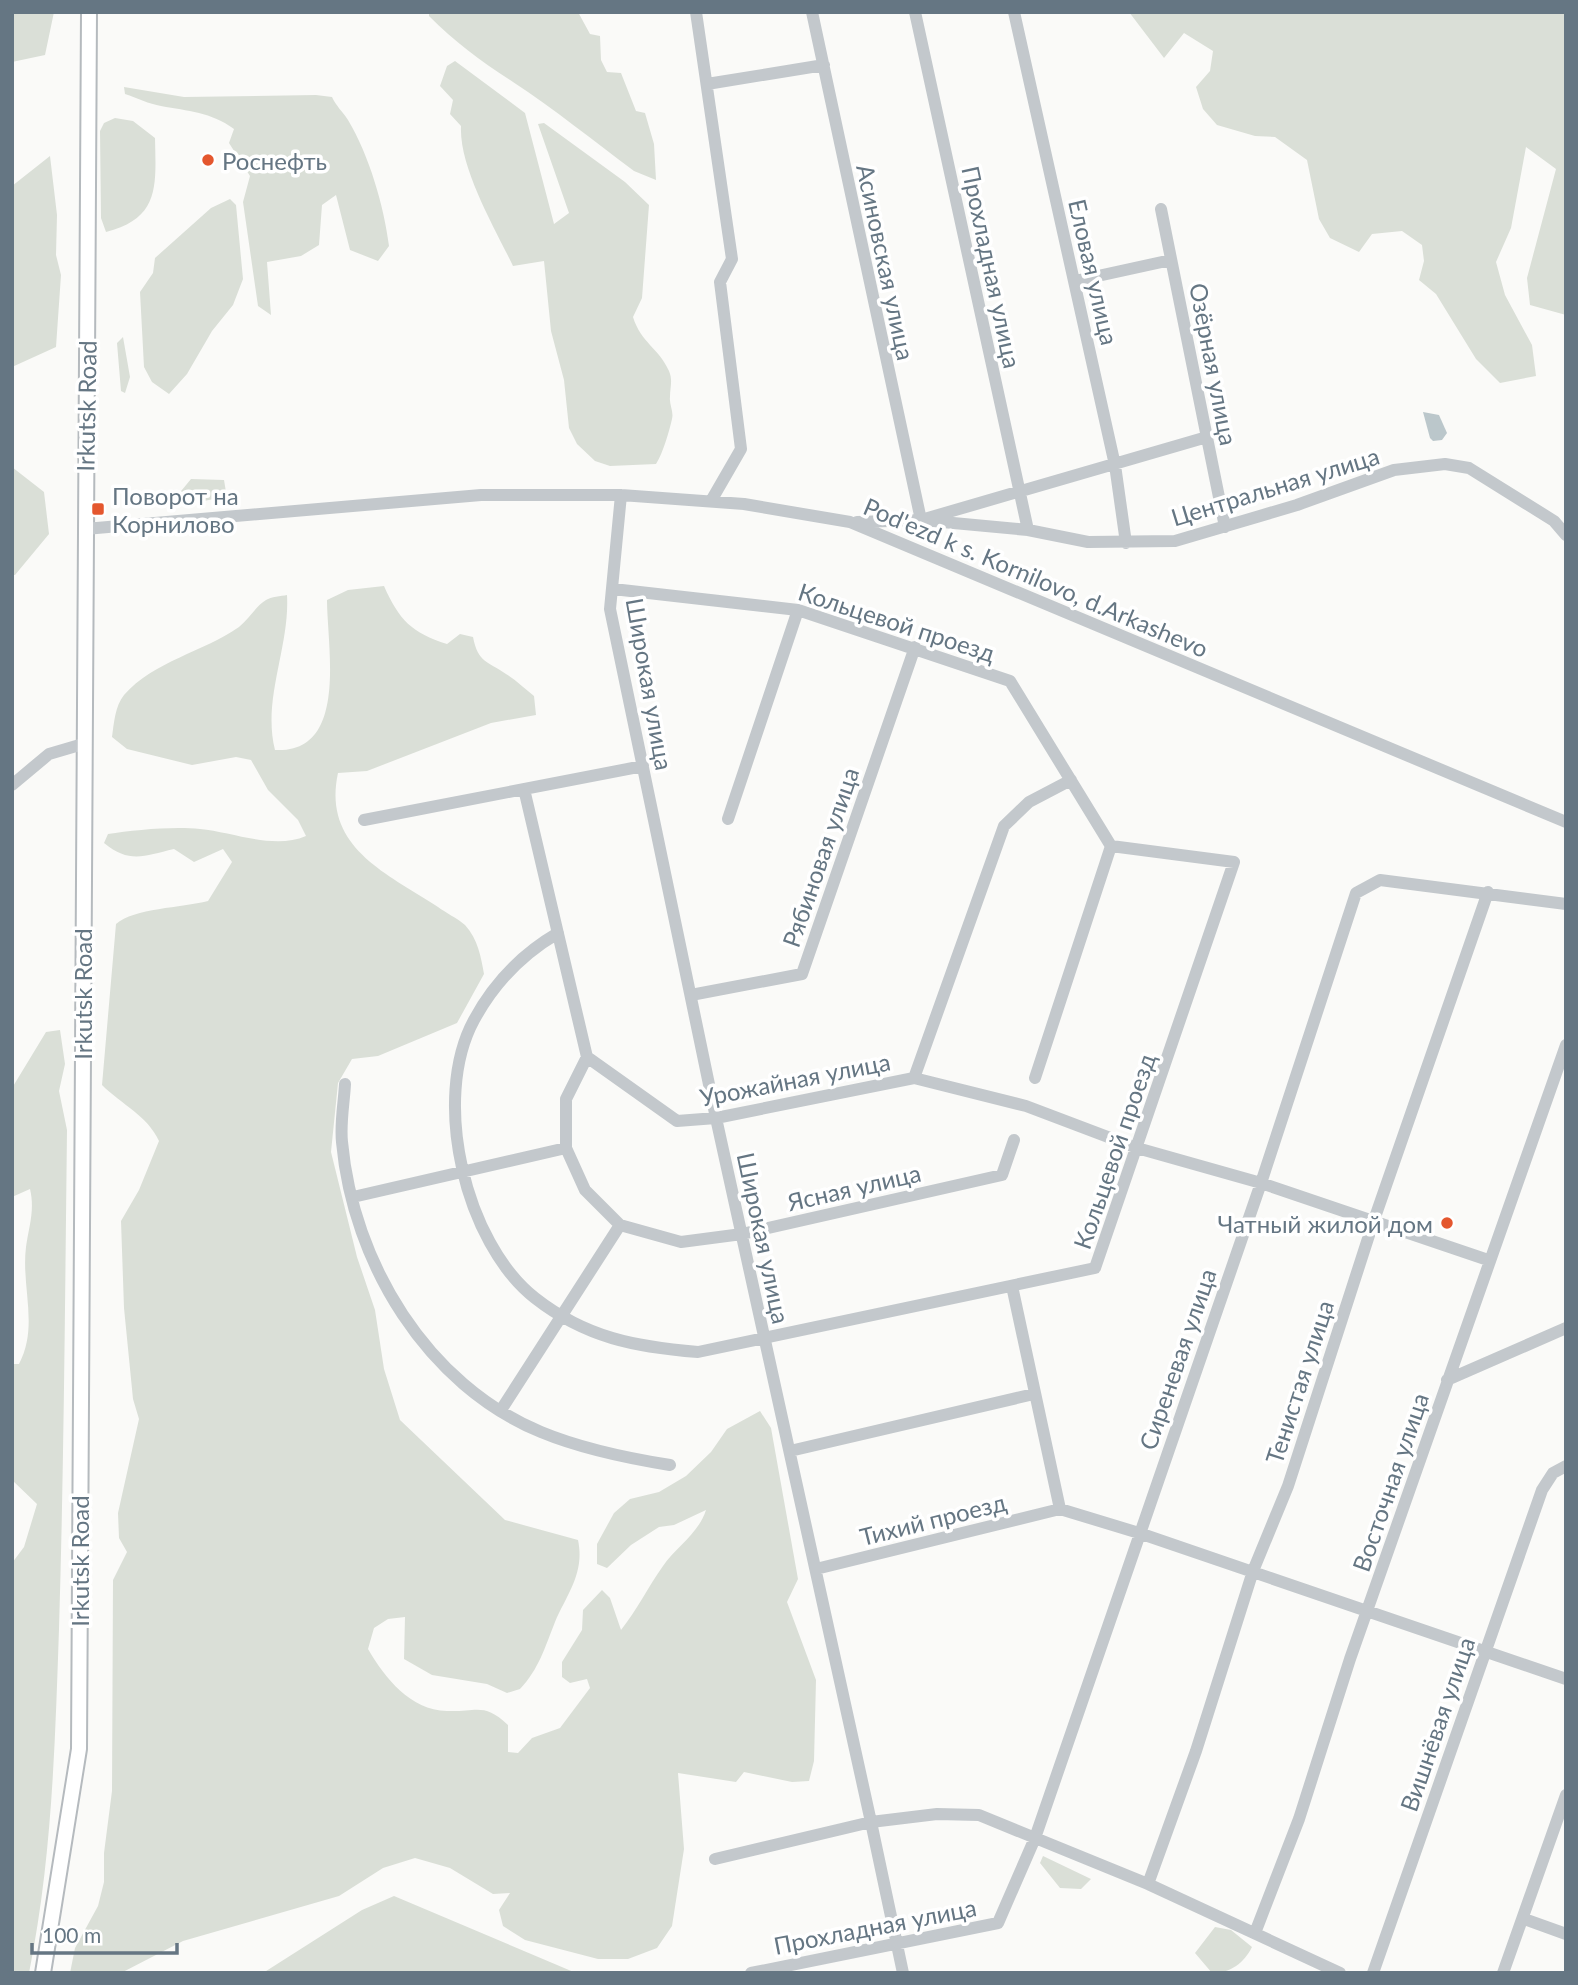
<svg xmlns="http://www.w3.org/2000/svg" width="1578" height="1985" viewBox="0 0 1578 1985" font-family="Lato,sans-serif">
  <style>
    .green { fill: #dadfd7 }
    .water { fill: #bbc7cb }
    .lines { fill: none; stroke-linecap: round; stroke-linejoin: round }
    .major-casing { stroke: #b5babe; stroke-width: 18 }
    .minor { stroke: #c3c8cc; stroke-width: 12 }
    .major { stroke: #fff; stroke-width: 14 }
    .poi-dot { fill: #e4572e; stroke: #fff; stroke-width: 2.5 }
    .labels { text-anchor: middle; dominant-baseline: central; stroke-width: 7; stroke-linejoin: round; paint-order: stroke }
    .poi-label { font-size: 24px; fill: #657683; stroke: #fff; text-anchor: start }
    .street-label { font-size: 24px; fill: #657683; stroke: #fff }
  </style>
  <rect width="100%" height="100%" fill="#fafaf8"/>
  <path class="green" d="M 12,12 L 54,12 L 45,55 L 12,62 Z
    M 429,12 L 578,12 L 590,34 L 600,36 L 601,60 L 607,72 L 621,73 L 636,111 L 645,113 L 654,144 L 656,180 L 634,171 C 594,141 554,109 513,82 C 482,62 455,42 429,16 Z
    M 1129,12 L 1566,12 L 1566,315 L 1530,305 L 1527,278 L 1556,169 L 1526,147 L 1511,228 L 1496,262 L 1505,295 L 1532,345 L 1536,376 L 1500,383 L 1476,359 L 1436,294 L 1419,280 L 1424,261 L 1422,245 L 1402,231 L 1372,234 L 1359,252 L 1330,238 L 1319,219 L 1307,160 L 1275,137 L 1255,136 L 1217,125 L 1203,109 L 1196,87 L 1210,71 L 1213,51 L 1184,33 L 1164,58 Z
    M 455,61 L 525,113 L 554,224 L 569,213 L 538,124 L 544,123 L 625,182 L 649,205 L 642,298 L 633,317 C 641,343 659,348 669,371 C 673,380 670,387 670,397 C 669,404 674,412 672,419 C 669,432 663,453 656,464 L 610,466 L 595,461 L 577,444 L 569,428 L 564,380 L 551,331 L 544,261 L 513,266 C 495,228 459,168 461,126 L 450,114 L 453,100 L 440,86 L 447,66 Z
    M 124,87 L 184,97 L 316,95 L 332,97 C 336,106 343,112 348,120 C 369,155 384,206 389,246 L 378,261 L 350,250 L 336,195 L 322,205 L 319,245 L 301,256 L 267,262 L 271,315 L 258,306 L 243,202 L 250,176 L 229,143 L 234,129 C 211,112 188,111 161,106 C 149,104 137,98 125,94 Z
    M 115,118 L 133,121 L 155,138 C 156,186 160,218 106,232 L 101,218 L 100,131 L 104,123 Z
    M 50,156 L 57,215 L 56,255 L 61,275 L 56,347 L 12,367 L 12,186 Z
    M 230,199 L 236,205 L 243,279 L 233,305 L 212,331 L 187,374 L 169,394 L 152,382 L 144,367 L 140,292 L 153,273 L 155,258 L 211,208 Z
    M 123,337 L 130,377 L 125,393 L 121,391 L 117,343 Z
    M 12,467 L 44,492 L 49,534 L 15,575 L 12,575 Z
    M 191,479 L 224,480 L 226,492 L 214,499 L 183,505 L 177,496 Z
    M 384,586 C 399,620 412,633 447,644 L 460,634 L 473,637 C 478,663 488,661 506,674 C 516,680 525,689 534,696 L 536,715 L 491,723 L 367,771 L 338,773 C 322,847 386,873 438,907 C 446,913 457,918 465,925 C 478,939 481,957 484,974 L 457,1023 L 378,1056 L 352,1059 L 338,1083 L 331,1152 L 357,1257 L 375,1310 L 384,1369 L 400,1420 L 505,1520 L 578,1540 C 585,1573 567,1594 555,1622 C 545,1647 539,1669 520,1689 L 507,1693 L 487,1684 L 432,1675 L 404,1659 L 405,1617 L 388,1619 L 374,1628 L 368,1649 C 385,1678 410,1710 447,1711 C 477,1712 484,1702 508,1725 L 508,1752 L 518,1753 L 532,1738 L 560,1728 L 590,1688 L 587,1679 L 570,1683 L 562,1677 L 562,1662 L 582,1630 L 583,1610 L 602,1590 L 610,1598 L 621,1630 C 637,1610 648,1587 663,1566 C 676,1547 699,1533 706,1510 L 674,1525 L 659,1527 L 631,1545 L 607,1568 L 597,1564 L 597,1544 L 614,1513 L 630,1499 L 659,1492 L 686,1476 L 711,1452 L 727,1429 L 760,1411 L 771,1428 L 798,1579 L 787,1602 L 816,1680 L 814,1761 L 809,1781 L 792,1782 L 744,1772 L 736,1782 L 678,1773 L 684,1849 L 672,1926 L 657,1948 L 628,1959 L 598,1959 L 525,1940 L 503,1926 L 499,1910 L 510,1893 L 493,1894 L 450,1868 L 415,1858 L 383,1868 L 339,1896 L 183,1941 L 121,1973 L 70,1973 L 75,1948 L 98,1906 L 104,1882 L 104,1853 L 112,1791 L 113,1580 L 127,1552 L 119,1538 L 118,1513 L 139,1419 L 133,1399 L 124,1308 L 121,1221 L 139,1190 L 159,1141 C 147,1115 122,1105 102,1085 L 116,924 C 134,908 181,908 208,901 L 232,862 L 223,849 L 194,862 L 174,849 C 144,856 130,864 104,843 L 108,834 C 133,830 174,826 200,829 C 233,832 274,850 306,836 L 298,820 L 268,790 L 251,760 L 236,757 L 192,765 L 127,749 L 112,737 C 114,723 115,706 124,695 C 154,661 203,652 239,627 C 249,619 256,606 266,600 C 271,597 281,596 287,595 C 290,647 262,699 275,750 C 349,754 327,647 327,600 L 348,590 Z
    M 60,1030 L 65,1064 L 59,1091 L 67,1130 C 65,1297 64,1463 59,1629 C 55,1745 52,1859 29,1973 L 12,1973 L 12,1563 L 24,1547 L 37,1504 L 12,1480 L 12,1364 L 19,1364 C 39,1326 21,1287 26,1247 C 29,1226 35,1210 30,1189 L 12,1197 L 12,1088 L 46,1032 Z
    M 1043,1856 L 1091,1879 L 1081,1889 L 1060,1888 L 1040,1863 Z
    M 394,1896 L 576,1973 L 263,1973 L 362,1910 Z
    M 1215,1927 L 1231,1930 L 1252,1947 C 1244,1963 1231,1973 1212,1973 L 1195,1953 Z"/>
  <path class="water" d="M 1423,412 L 1439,415 L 1447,433 L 1442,440 L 1433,441 L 1430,438 Z"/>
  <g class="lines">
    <g class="major-casing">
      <path id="major" d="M 43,1973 L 79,1749 L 89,12"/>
    </g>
    <path class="minor" d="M 696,12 L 732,259 L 720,282 L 741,449 L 711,501
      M 812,12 L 921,520 L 1207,437
      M 915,12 L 1028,530
      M 1014,12 L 1115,465 L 1126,543
      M 707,84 L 824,65
      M 1161,209 L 1225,527
      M 1075,281 L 1171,260
      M 621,495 L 610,609 L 716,1118 L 871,1822 L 937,1814 L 979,1815 L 1148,1884 L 1340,1973
      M 857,522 L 921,520 L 1028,530 L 1088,542 L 1175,541 L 1297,505 L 1394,470 L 1445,464 L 1469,468 L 1554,521 L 1566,535
      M 85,529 L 481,495 L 621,495 L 744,504 L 850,522 L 1566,822
      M 12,785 L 49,754 L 83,744
      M 524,789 L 587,1057 L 677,1121 L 716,1118 L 914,1078 L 1004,826 L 1029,802 L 1071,780
      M 728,819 L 798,610
      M 364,820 L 643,766
      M 558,933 C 522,954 494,983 474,1020 C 431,1099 465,1243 535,1298 C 586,1338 636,1347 698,1352 L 1095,1268 L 1234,862 L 1111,846 L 1010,681 L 798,610 L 613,589
      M 691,995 L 802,974 L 915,647
      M 587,1057 L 566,1099 L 566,1148 L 585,1190 L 620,1225 L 681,1242 L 742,1234 L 1002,1175 L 1014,1140
      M 914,1078 L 1026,1106 L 1137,1148 L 1261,1183 L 1488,1260
      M 1035,1078 L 1111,846
      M 345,1084 C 344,1103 340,1123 342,1142 C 353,1263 427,1385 541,1432 C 582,1449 626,1458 670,1465
      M 353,1197 L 566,1148
      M 1012,1286 L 1060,1509
      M 1447,1380 L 1566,1328
      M 501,1410 L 620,1225
      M 790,1451 L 1034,1394
      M 1060,1509 L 1139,1533 L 1566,1679
      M 816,1569 L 1060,1509
      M 715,1859 L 871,1822 L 903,1973
      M 1148,1884 L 1196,1751 L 1253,1571 L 1288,1486 L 1373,1223 L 1488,892
      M 1524,1919 L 1566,1934
      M 1255,1933 L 1299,1819 L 1350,1659 L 1566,1045
      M 751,1973 L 998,1923 L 1035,1838 L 1261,1183 L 1356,893 L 1380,880 L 1566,904
      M 1373,1973 L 1542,1490 L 1553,1473 L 1566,1466
      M 1503,1973 L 1566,1795"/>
    <use href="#major" class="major"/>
  </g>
  <g class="poi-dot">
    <circle cx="208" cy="160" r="7"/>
    <rect x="91" y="502" width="14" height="14" rx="3.5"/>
    <circle cx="1447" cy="1223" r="7"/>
  </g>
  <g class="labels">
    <g class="poi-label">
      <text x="222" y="160">Роснефть</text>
      <text x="112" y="495">Поворот на<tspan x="112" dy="28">Корнилово</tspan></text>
      <text x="1433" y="1223" text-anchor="end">Чатный жилой дом</text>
    </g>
    <g class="street-label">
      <text transform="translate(886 262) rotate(78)">Асиновская улица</text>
      <text transform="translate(992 267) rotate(78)">Прохладная улица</text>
      <text transform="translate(1094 272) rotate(77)">Еловая улица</text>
      <text transform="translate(1214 364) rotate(79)">Озёрная улица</text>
      <text transform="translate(86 406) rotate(-89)">Irkutsk Road</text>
      <text transform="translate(1275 486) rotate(-17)">Центральная улица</text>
      <text transform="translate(1036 577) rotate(23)">Pod'ezd k s. Kornilovo, d.Arkashevo</text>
      <text transform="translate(897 622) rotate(18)">Кольцевой проезд</text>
      <text transform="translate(650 684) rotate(80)">Широкая улица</text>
      <text transform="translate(820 857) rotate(-71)">Рябиновая улица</text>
      <text transform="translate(82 994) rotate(-90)">Irkutsk Road</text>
      <text transform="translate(795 1079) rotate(-11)">Урожайная улица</text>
      <text transform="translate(1114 1151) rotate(-71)">Кольцевой проезд</text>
      <text transform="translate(854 1187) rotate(-13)">Ясная улица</text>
      <text transform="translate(764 1238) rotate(78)">Широкая улица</text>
      <text transform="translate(1177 1359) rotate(-71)">Сиреневая улица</text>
      <text transform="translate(1299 1382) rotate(-72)">Тенистая улица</text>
      <text transform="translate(1390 1482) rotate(-71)">Восточная улица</text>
      <text transform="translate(933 1519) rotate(-14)">Тихий проезд</text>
      <text transform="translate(79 1561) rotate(-90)">Irkutsk Road</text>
      <text transform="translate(1437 1724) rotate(-71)">Вишнёвая улица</text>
      <text transform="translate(875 1926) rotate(-11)">Прохладная улица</text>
    </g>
  </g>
  <rect width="1578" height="1985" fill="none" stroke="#657683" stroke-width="28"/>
  <path d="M32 1943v10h145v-10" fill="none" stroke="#657683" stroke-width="3.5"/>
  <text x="42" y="1943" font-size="21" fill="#657683" stroke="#ffffff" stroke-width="5" paint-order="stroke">100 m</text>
</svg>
